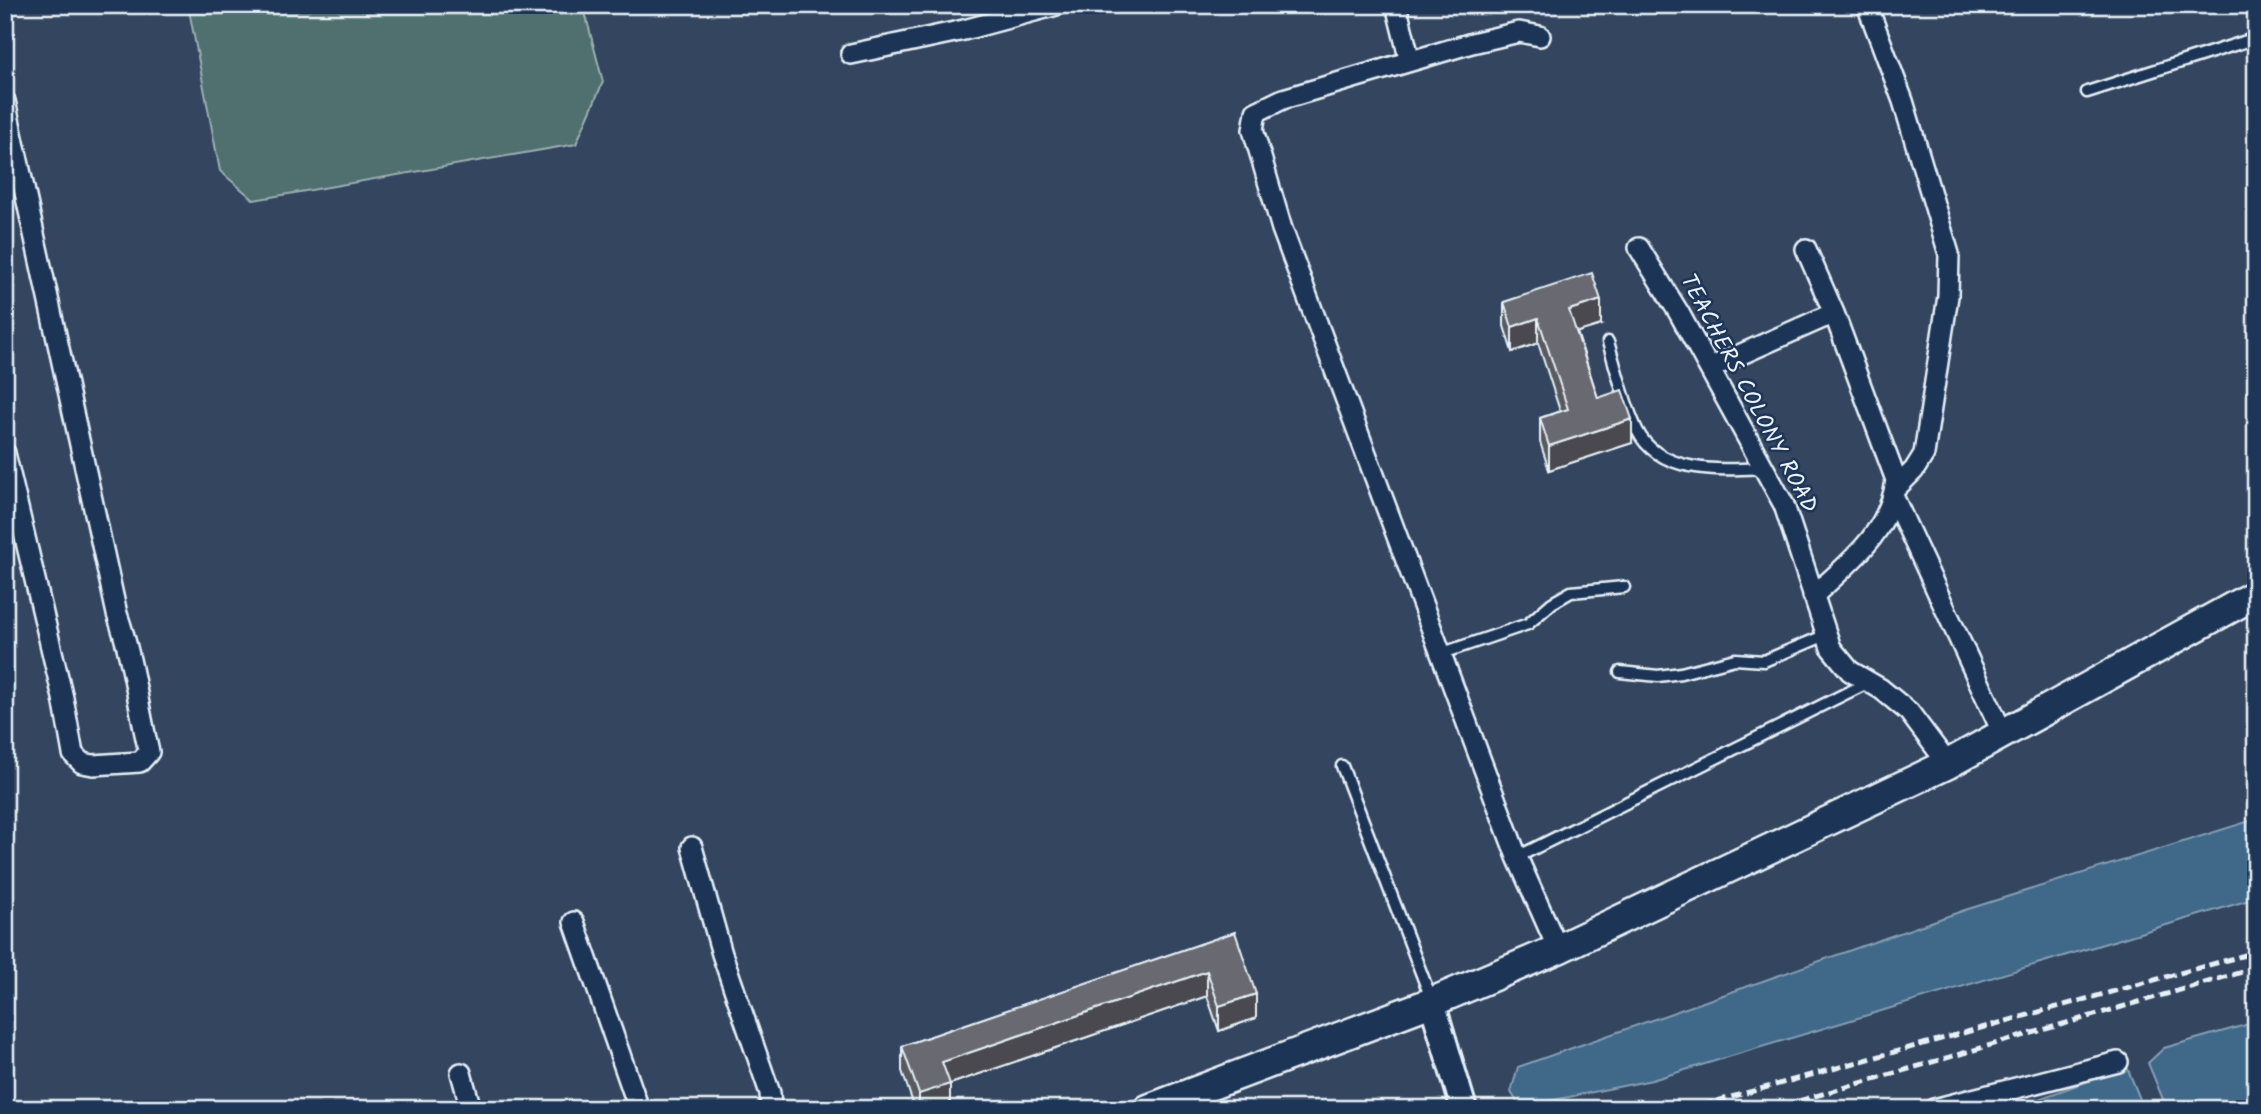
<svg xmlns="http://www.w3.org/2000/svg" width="2261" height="1114" viewBox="0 0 2261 1114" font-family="Kalam,sans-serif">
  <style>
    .green { fill: #506f6e; stroke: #9cb0b3; stroke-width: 2 }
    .water { fill: #416888; stroke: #849fb5; stroke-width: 2 }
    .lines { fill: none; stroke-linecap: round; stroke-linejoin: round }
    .service-casing { stroke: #e8f1f8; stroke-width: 15 }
    .minor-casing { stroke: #e8f1f8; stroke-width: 24 }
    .tertiary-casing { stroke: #e8f1f8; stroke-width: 30 }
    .secondary-casing { stroke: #e8f1f8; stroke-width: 33 }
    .service { stroke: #1d3557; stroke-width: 10 }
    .minor { stroke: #1d3557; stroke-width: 19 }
    .tertiary { stroke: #1d3557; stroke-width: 24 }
    .secondary { stroke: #1d3557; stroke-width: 28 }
    .rail { stroke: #e8f1f8; stroke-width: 5; stroke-dasharray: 10 5; stroke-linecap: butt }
    .wall { fill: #595a61; stroke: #e8f1f8; stroke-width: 2 }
    .shaded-wall { fill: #484a4f; stroke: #e8f1f8; stroke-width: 2 }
    .building { fill: #676971; stroke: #e8f1f8; stroke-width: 2 }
    .labels { text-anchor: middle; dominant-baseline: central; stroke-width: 5; stroke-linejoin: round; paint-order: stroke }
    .street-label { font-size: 23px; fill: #e8f1f8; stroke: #1d3557 }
  </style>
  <rect width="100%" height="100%" fill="#33455f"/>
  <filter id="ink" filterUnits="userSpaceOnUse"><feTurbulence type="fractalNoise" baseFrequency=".0143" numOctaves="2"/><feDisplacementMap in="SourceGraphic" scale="14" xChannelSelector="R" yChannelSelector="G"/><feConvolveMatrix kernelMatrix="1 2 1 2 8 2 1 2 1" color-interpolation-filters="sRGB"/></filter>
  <g filter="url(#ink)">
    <path class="green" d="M 188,5 L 583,5 L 603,82 L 576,144 L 254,200 L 220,171 Z"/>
    <path class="water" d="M 2256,819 L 2256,898 L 1652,1080 L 1520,1107 L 1511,1092 L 1518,1067 L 1965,910 Z
      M 2256,1022 L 2256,1109 L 2167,1109 L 2148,1063 L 2164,1048 Z
      M 2127,1067 L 2144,1109 L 2011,1109 Z"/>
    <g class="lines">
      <g class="service-casing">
        <path id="service" d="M 2087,92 L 2256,38
          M 1608,342 C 1617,371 1624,403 1637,430 C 1659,475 1722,470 1764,468
          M 1443,653 L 1528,624 L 1552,603 L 1571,592 L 1624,587
          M 1620,672 L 1658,676 L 1681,673 L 1735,659 L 1764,661 L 1826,635
          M 1342,766 L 1432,1001
          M 1517,857 L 1869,682"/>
      </g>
      <g class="minor-casing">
        <path id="minor" d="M 1396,5 L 1410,61
          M 1867,5 L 1903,101 L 1949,254 L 1948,296 L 1924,454 L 1914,470 L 1895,489
          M 1540,36 L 1519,32 L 1472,43 L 1283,99 L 1256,112 L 1253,130 L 1282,229 L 1517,857 L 1558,949
          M 851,54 L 964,30 L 1057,5
          M 5,101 L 117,614 C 133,659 138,705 149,752 L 140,762 L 93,765 L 82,763 L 73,754 L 63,698 L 5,453
          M 1639,248 L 1679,313 L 1784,505 L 1831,648 L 1850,671 L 1881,689 L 1909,712 L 1948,764
          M 1806,249 L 1834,313 L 1896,480 C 1890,532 1849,563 1813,596
          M 1710,368 L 1834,313
          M 1894,498 L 2003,734
          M 692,847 L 722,954 L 770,1093 L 771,1109
          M 574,922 L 639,1109
          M 461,1073 L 471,1109
          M 1934,1109 L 2118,1062"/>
      </g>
      <g class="tertiary-casing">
        <path id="tertiary" d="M 1432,1002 L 1464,1109"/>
      </g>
      <g class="secondary-casing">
        <path id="secondary" d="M 1148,1109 L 1432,1002 L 1558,949 L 1948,764 L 2256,594"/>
      </g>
      <use href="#service" class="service"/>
      <use href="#minor" class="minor"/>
      <use href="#tertiary" class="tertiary"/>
      <use href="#secondary" class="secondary"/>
      <path class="rail" d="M 1688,1109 L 2256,952
        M 1771,1109 L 2256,968"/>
    </g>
    <path class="wall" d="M 1504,302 L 1601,325 L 1577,332 L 1598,398 L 1632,443 L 1549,470 L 1540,442 L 1540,418 L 1560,411 L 1538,343 L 1512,352 L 1504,326 Z
      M 1235,932 L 1256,1018 L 1219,1031 L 1207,996 L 950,1084 L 950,1108 L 915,1109 L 902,1071 L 902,1046 Z"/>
    <path class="shaded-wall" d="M 1601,300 L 1601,325 L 1569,335 L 1569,310 Z
      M 1538,318 L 1538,343 L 1512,352 L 1512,327 Z
      M 1632,419 L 1632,443 L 1549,470 L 1549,446 Z
      M 1207,971 L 1207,996 L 950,1084 L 950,1108 L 919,1109 L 919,1094 L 942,1062 Z
      M 1256,994 L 1256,1018 L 1219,1031 L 1219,1006 Z"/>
    <path class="building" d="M 1592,273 L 1601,300 L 1569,310 L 1598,398 L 1622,390 L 1632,419 L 1549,446 L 1540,418 L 1568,409 L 1538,318 L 1512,327 L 1504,302 Z
      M 1235,932 L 1256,994 L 1219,1006 L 1207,971 L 942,1062 L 950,1084 L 919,1094 L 902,1046 Z"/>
  </g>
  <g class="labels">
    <g class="street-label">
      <text transform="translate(1748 394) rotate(62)">TEACHERS COLONY ROAD</text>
    </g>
  </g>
  <rect width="2261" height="1114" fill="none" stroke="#1d3557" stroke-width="28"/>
  <rect x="14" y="14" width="2233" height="1086" fill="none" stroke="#e8f1f8" stroke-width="2.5" filter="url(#ink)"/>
</svg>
